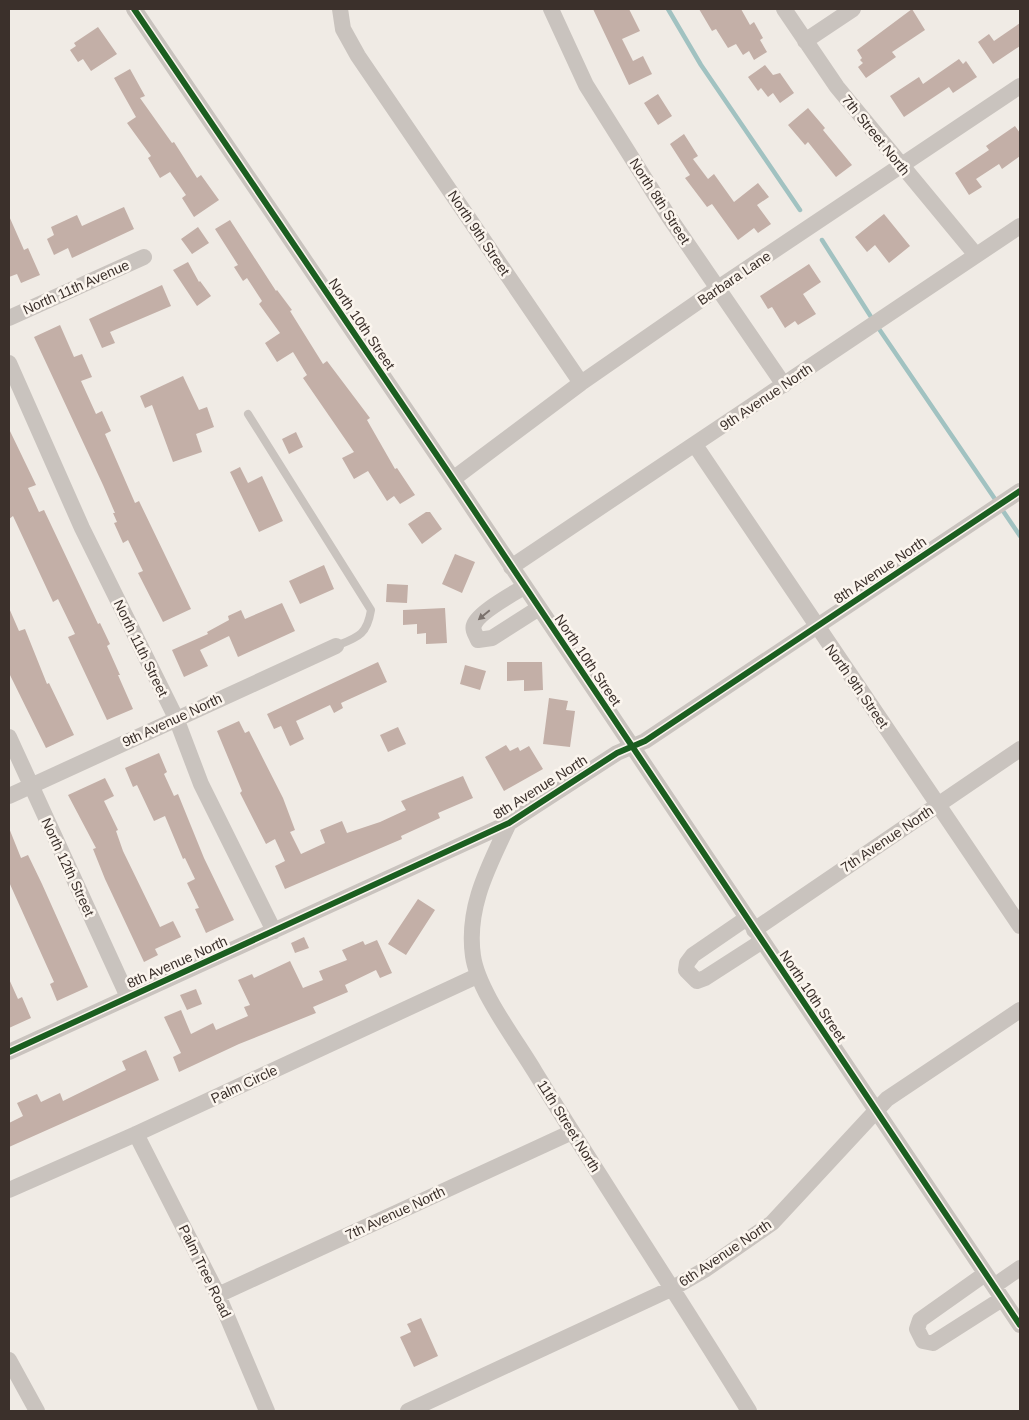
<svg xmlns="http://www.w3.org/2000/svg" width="1029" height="1420" viewBox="0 0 1029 1420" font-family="Arial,sans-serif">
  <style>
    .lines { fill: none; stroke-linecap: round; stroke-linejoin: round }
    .stream { stroke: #a1c2c1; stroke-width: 4.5 }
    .building { fill: #c3afa7 }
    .lane { stroke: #c9c3be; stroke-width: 8 }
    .street { stroke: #c9c3be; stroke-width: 16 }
    .cycleway-casing { stroke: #fbf5ee; stroke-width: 9 }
    .cycleway { stroke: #1b5e20; stroke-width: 6 }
    .oneway { fill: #7b726d }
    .labels { text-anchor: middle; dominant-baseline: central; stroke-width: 5; stroke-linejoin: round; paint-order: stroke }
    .street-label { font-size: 14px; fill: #3b302b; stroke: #fbf5ee }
  </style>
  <rect width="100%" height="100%" fill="#f0ebe5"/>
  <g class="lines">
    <path class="stream" d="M 668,9 L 701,65 L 800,210
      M 822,240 L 873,320
      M 877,326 L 997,502
      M 1001,508 L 1020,536"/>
  </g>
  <path class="building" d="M 593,9 L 629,9 L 640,31 L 622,39 L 633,61 L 643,56 L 652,74 L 629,85 Z
    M 699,9 L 741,9 L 750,25 L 754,22 L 763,38 L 760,40 L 767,52 L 754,60 L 749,51 L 743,55 L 736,44 L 728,48 L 716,29 L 712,31 Z
    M 912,9 L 925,30 L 892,52 L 896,57 L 866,78 L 858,67 L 863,63 L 860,60 L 862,58 L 857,50 Z
    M 1020,23 L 1020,46 L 993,64 L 978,42 L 989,34 L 994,41 Z
    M 98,27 L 117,54 L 91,71 L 83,59 L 78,62 L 70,50 L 76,46 L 74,43 Z
    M 959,59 L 963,64 L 966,61 L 977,77 L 953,93 L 949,87 L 904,117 L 890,96 L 919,77 L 923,84 Z
    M 765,65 L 773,75 L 780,73 L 794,93 L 780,103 L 773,93 L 768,97 L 761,88 L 758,91 L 748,77 Z
    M 130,69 L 145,96 L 140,98 L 172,143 L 174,142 L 197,178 L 201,175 L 219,200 L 194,217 L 182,198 L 186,195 L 170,172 L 160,178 L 148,158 L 151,156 L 127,123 L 136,117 L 114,78 Z
    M 658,94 L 672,116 L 658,125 L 644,103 Z
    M 808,108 L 825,128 L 823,130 L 852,165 L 836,177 L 808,142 L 805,145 L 788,125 Z
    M 1015,126 L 1020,133 L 1020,156 L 1002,169 L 999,164 L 976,179 L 982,187 L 969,195 L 955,173 L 989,150 L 986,146 Z
    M 684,134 L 698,156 L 693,159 L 708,179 L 714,174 L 734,202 L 758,183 L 769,197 L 757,205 L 771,224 L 758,233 L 754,228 L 738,240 L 712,204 L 707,207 L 685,178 L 690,175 L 670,144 Z
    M 124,207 L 134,229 L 72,258 L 68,248 L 54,255 L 47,239 L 54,235 L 51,227 L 77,215 L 82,226 Z
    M 884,214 L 910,246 L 889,263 L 875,245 L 867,252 L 855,237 Z
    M 9,216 L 24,250 L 28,248 L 40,275 L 21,283 L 17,274 L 9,277 Z
    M 230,220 L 276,291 L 277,290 L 292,310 L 290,311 L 323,364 L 327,361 L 370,418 L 367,420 L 395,469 L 397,468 L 415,495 L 400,504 L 394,496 L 387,501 L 368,471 L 354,479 L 342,458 L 354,452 L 303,378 L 307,375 L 293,352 L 277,362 L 265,343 L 280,333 L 259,304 L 262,301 L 247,278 L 243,281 L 234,267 L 238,265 L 215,229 Z
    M 198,227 L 209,243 L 192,254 L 181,239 Z
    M 188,262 L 199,282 L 200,281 L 211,296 L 197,306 L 173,270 Z
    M 809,264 L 821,282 L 803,294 L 816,314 L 798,325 L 795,321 L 785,328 L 772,307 L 768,309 L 760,296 Z
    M 162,285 L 171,306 L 110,332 L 115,343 L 102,348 L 89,319 Z
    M 60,325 L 74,357 L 82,354 L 92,377 L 81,381 L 96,414 L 102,411 L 111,431 L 105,434 L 135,503 L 139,501 L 191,609 L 163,622 L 138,573 L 143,571 L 128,540 L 123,543 L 114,523 L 117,522 L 113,513 L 115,513 L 103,485 L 34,337 Z
    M 183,376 L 199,410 L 207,407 L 214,427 L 196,434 L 202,452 L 173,462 L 152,405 L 145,408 L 140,396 Z
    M 9,429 L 36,485 L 28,488 L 39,512 L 44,510 L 98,624 L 100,623 L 110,644 L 107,646 L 120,675 L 118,675 L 133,709 L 107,720 L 68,637 L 75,634 L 58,599 L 53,602 L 13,516 L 9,519 Z
    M 296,432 L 303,447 L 289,454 L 282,439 Z
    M 240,467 L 248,483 L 262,476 L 283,521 L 259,532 L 230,472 Z
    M 426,512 L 430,512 L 442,529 L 422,544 L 408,524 Z
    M 455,554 L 475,562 L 462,593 L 442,584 Z
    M 324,565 L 334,589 L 300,604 L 289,581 Z
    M 387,584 L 408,585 L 407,603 L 386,602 Z
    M 282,603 L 295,631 L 238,657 L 229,636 L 200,650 L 208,666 L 184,677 L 172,650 L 208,634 L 207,632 L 229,620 L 228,616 L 241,610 L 245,619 Z
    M 9,608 L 19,631 L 25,629 L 47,684 L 49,683 L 74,735 L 46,748 L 9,673 Z
    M 445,608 L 447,643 L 426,644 L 426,633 L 417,634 L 417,624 L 403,625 L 403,610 Z
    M 378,662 L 387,682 L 341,703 L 343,708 L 334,713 L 330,705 L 296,721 L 304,739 L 290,746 L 281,726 L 274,729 L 267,714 Z
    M 507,662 L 542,662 L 543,690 L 524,691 L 524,680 L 507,681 Z
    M 465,665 L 486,671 L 480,690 L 460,684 Z
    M 549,698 L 568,701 L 566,710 L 575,711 L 570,747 L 543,744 Z
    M 239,721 L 245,733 L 249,731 L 283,798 L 295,830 L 290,832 L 301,854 L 325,843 L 320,830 L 342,821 L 347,833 L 380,822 L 406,810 L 401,801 L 463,776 L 473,798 L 438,813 L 440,818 L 401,836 L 402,839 L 285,889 L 275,866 L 285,861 L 275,839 L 266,844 L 240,793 L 242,791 L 217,731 Z
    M 398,727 L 406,744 L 388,752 L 380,735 Z
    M 506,745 L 510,751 L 518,747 L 520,751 L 529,746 L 543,769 L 504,791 L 485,757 Z
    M 159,753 L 167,772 L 164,774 L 174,796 L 178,794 L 204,858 L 234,920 L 206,933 L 195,909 L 199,908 L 187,883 L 195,879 L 185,858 L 183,859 L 165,816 L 154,821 L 137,785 L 133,787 L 125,768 Z
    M 105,778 L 114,796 L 104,801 L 118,830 L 116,831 L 123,851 L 160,927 L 173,921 L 181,937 L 155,949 L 158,955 L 144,962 L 105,879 L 93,849 L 96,848 L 68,795 Z
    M 9,828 L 21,858 L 28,855 L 42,884 L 88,987 L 57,1001 L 50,984 L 54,982 L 9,882 Z
    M 418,899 L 435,910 L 406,955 L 388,944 Z
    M 304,937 L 309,948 L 295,953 L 291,943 Z
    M 377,940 L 392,973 L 380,978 L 376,970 L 345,985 L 348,992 L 313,1007 L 316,1013 L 239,1044 L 179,1072 L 173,1057 L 181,1053 L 164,1017 L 181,1010 L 191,1034 L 213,1023 L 216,1030 L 248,1016 L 244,1007 L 250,1005 L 238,980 L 252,974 L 254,978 L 290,961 L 303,988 L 323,980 L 319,971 L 347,960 L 342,950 L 363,941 L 365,945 Z
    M 9,979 L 18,999 L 22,997 L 31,1018 L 9,1028 Z
    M 196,989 L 202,1004 L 187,1010 L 180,995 Z
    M 146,1050 L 159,1080 L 9,1147 L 9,1123 L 23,1116 L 17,1103 L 37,1094 L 41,1102 L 60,1093 L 63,1101 L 126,1070 L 122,1061 Z
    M 421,1318 L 438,1356 L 414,1367 L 400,1337 L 411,1332 L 407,1324 Z"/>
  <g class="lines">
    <path class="lane" d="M 248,414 L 371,610 C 367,635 358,637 336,646"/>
    <path class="street" d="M 134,9 L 453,479 L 1020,1325
      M 340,9 L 343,29 L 358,56 L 581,383
      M 551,9 L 586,85 L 669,217 L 784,385
      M 784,9 L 837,87 L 976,255
      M 805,41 L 853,9
      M 9,318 L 144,257
      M 9,363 L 82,528 L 176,718 L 201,784 L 274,931
      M 695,445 L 1020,926
      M 453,479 L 581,383 L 718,288 L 1020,86
      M 511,567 L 1020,226
      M 524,587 C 512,594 478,613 474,625 C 472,630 476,635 478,640 L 492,638 L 539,608
      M 9,737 L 128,997
      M 9,796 L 336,646
      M 509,823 C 489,866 466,907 473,956 C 478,991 516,1040 535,1072 C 605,1186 679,1297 749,1411
      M 747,918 L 693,955 L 687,963 L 686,970 L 697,981 L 705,978 L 761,942
      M 754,930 L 1020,749
      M 9,1052 L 509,823 L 617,753 L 645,741 L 1020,491
      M 136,1134 L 218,1295 L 267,1411
      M 9,1190 L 136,1134 L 477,976
      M 985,1274 L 920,1320 L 917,1329 L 923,1341 L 933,1343 L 1002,1299
      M 994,1286 L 1020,1268
      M 218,1295 L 572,1132
      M 9,1360 L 37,1411
      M 408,1411 L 673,1288 L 706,1269 L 772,1223 L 887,1099 L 1020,1010"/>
    <g class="cycleway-casing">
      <path id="cycleway" d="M 134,9 L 453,479 L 1020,1325
        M 9,1052 L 509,823 L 617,753 L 645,741 L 1020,491"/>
    </g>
    <use href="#cycleway" class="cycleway"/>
  </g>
  <defs><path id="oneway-solid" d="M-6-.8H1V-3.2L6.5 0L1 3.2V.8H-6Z" transform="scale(1.25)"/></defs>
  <use class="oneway" href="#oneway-solid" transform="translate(484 615) rotate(140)"/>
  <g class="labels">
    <g class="street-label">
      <text transform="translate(876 135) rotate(51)">7th Street North</text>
      <text transform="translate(660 201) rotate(57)">North 8th Street</text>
      <text transform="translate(479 233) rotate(56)">North 9th Street</text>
      <text transform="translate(734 278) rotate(-34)">Barbara Lane</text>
      <text transform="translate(76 287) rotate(-24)">North 11th Avenue</text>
      <text transform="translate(362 324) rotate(56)">North 10th Street</text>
      <text transform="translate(766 397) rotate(-34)">9th Avenue North</text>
      <text transform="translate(880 570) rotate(-34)">8th Avenue North</text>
      <text transform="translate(141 648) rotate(64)">North 11th Street</text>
      <text transform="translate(588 660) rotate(56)">North 10th Street</text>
      <text transform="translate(857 686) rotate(55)">North 9th Street</text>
      <text transform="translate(172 720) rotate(-25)">9th Avenue North</text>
      <text transform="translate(540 787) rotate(-32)">8th Avenue North</text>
      <text transform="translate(887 839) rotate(-34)">7th Avenue North</text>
      <text transform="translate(68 867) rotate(65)">North 12th Street</text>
      <text transform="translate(177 962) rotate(-24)">8th Avenue North</text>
      <text transform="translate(813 996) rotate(56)">North 10th Street</text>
      <text transform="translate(244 1084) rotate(-25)">Palm Circle</text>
      <text transform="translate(569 1126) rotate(58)">11th Street North</text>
      <text transform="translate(395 1213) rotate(-25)">7th Avenue North</text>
      <text transform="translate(725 1253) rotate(-34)">6th Avenue North</text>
      <text transform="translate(205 1271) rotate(64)">Palm Tree Road</text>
    </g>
  </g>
  <rect width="1029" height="1420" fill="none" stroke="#3b302b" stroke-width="20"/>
</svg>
